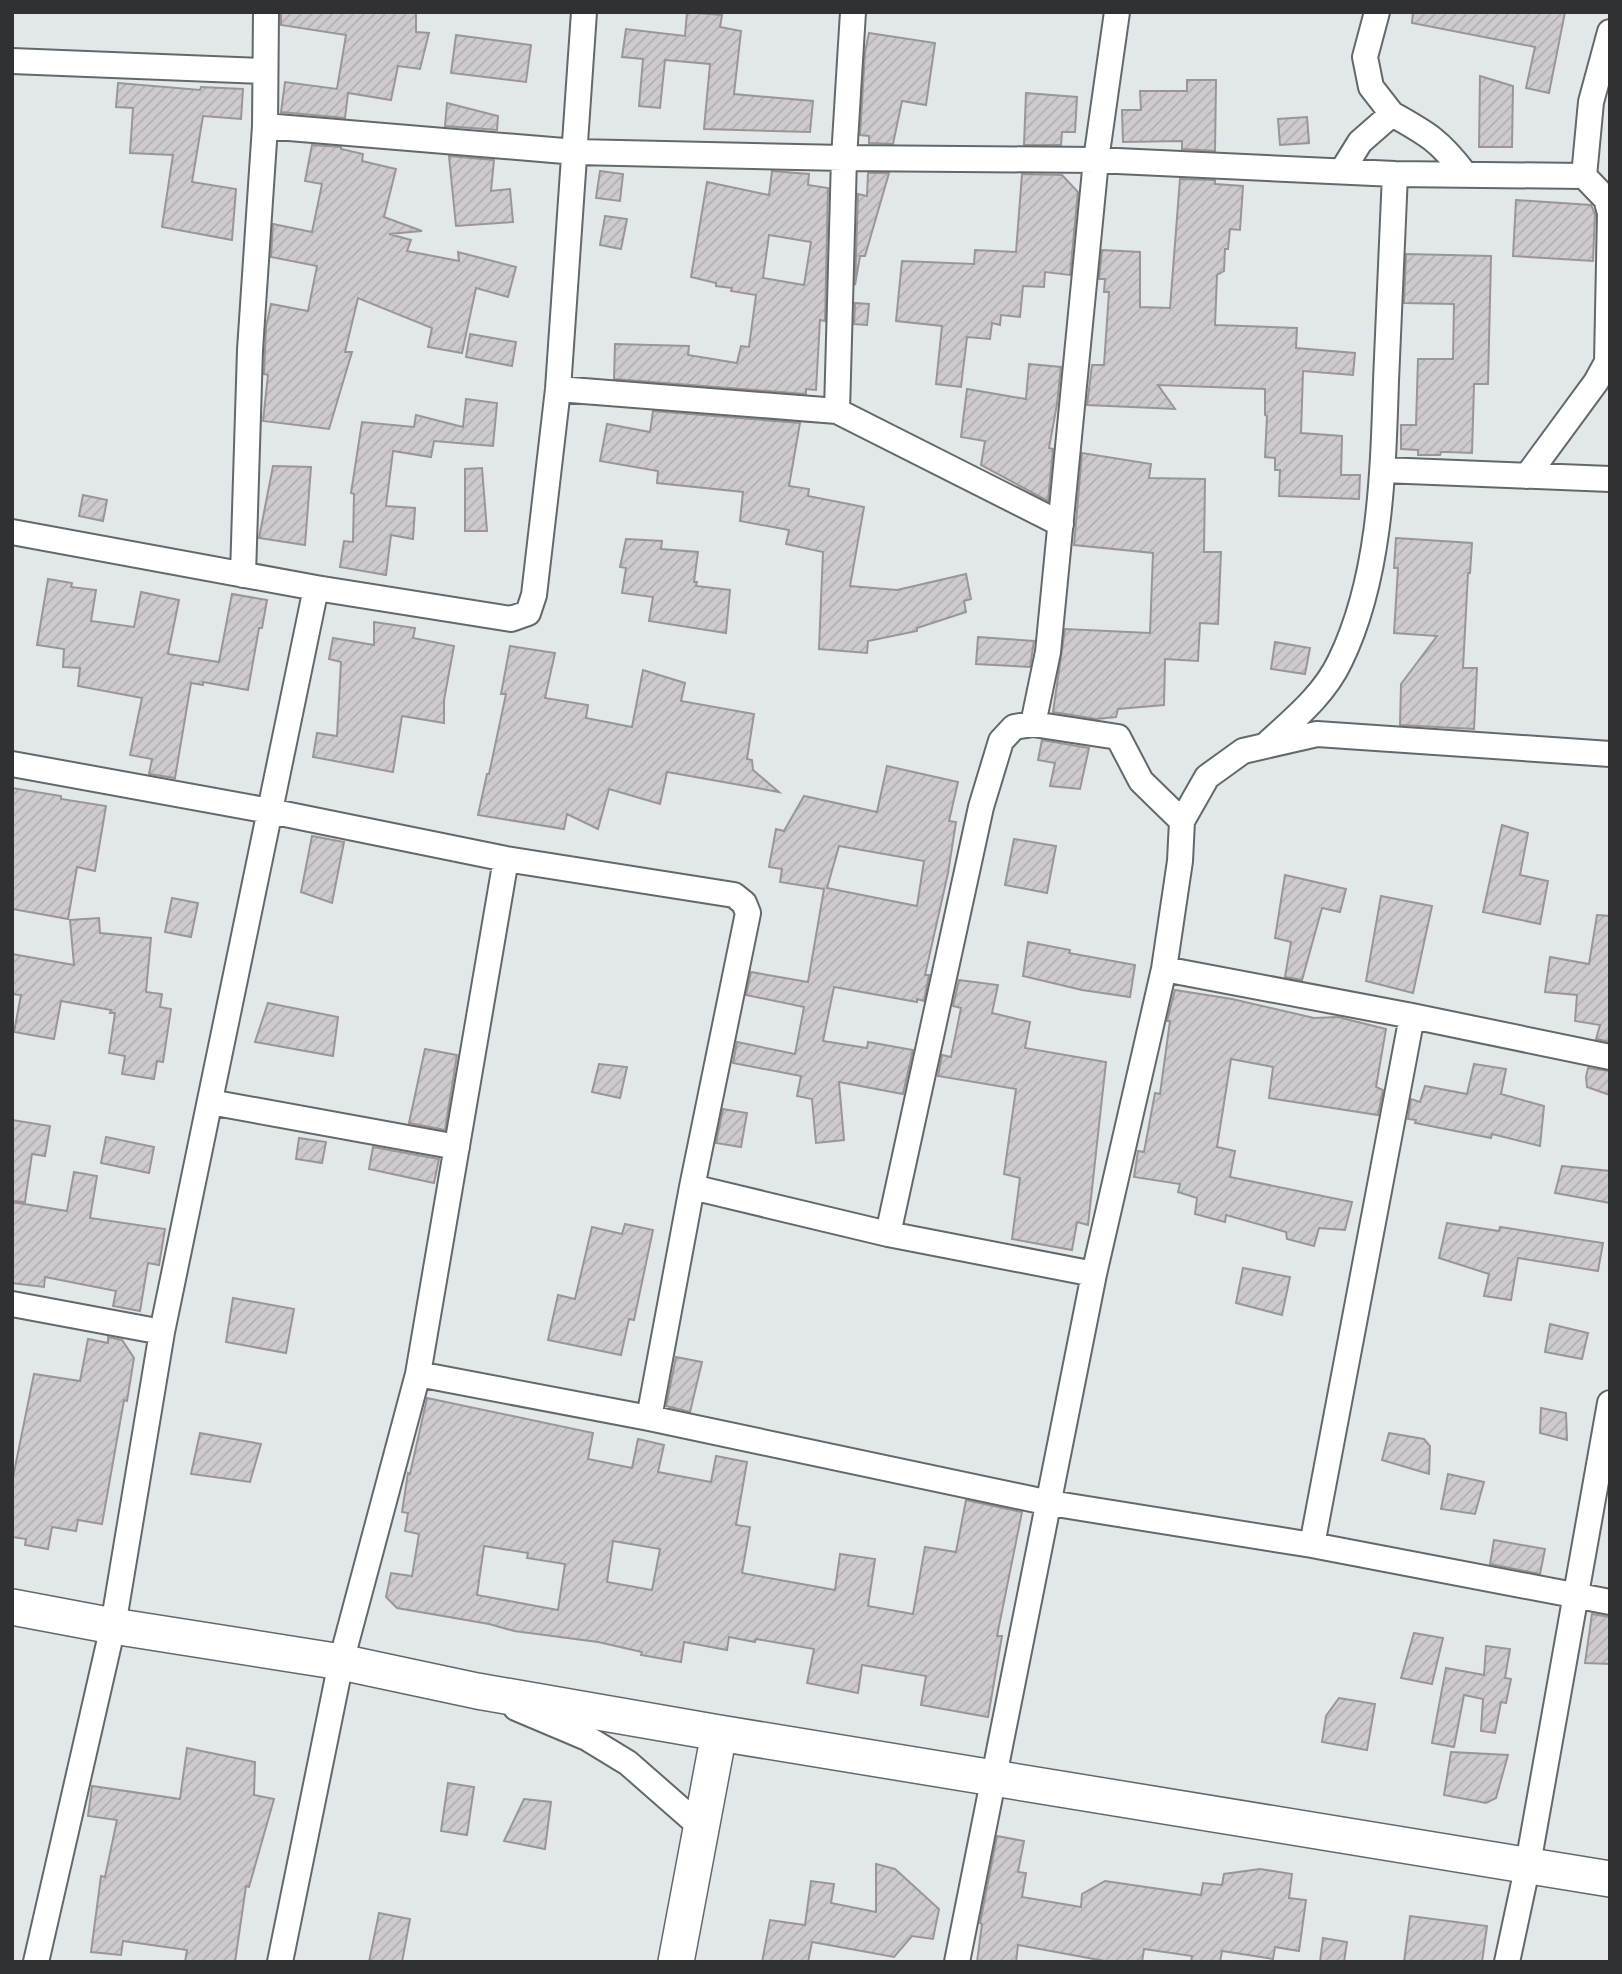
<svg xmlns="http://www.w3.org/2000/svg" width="1622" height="1974" viewBox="0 0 1622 1974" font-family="Raleway,sans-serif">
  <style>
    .building { fill: url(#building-hatch); stroke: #9a9599; stroke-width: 2; fill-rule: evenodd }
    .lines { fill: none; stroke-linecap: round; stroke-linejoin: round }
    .street-casing { stroke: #63686b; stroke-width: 28 }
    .secondary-casing { stroke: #63686b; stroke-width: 38 }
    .street { stroke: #fff; stroke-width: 24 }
    .secondary { stroke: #fff; stroke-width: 35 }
  </style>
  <defs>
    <pattern id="building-hatch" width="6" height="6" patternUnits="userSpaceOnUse" patternTransform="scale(1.75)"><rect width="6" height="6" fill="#cfcace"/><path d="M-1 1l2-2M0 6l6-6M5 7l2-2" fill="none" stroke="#b2aeb1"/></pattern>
  </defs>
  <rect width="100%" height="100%" fill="#e2e7ea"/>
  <path class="building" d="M 281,12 L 416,12 L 416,32 L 429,33 L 420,69 L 398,66 L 391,100 L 348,93 L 345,118 L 281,112 L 285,82 L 337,89 L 346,35 L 281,25 Z
    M 687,12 L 722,15 L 720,27 L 741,31 L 734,94 L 813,101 L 810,132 L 704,129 L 710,64 L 665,60 L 660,108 L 639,106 L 643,59 L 622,57 L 626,29 L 685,36 Z
    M 1413,12 L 1565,12 L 1549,93 L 1526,88 L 1535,47 L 1412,23 Z
    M 869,33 L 935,43 L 926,105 L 902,101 L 893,144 L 869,143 L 869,136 L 860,135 L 865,52 Z
    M 456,35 L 531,45 L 526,82 L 451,73 Z
    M 1480,76 L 1513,86 L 1512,147 L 1479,147 Z
    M 1187,80 L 1216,80 L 1215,151 L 1182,149 L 1182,141 L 1123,142 L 1122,110 L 1141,110 L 1140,91 L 1187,91 Z
    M 118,83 L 200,90 L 201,87 L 243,89 L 241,119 L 203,116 L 192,182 L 236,189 L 232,240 L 162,227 L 173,155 L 130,153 L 133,108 L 116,107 Z
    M 1026,93 L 1077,97 L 1075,132 L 1062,132 L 1061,145 L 1024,145 Z
    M 447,103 L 498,116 L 497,130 L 445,126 Z
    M 1307,117 L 1309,143 L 1280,145 L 1278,119 Z
    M 312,145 L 341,147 L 341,149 L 363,154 L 362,161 L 396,169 L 384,217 L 422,231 L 389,234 L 411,240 L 407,251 L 459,261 L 458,252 L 516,267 L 508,297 L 476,288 L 462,353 L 428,347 L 432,328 L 358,298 L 345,352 L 352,352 L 329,429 L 263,421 L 268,375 L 264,374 L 266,327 L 271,304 L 308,311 L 317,266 L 271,257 L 273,224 L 312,232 L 322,184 L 305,181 Z
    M 449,156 L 494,160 L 491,191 L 510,189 L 513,222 L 456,226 Z
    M 600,171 L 623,174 L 620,201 L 596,198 Z
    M 772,171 L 809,174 L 808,185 L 828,188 L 825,321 L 820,320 L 816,390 L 806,389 L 806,394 L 614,379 L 615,344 L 689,346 L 688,355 L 737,363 L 741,346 L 749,347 L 756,295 L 731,291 L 732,288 L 716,286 L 716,283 L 691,277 L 707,182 L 769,195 ZM 769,235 L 811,242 L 804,285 L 763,278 Z
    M 868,173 L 889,173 L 865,256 L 860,256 L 855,285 L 858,194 L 867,196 Z
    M 1022,174 L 1062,175 L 1078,192 L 1070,275 L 1045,272 L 1044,287 L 1023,286 L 1020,317 L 1001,315 L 1000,325 L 992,323 L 990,339 L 967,337 L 961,387 L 936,384 L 942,326 L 896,321 L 902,261 L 974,264 L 975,250 L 1016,252 Z
    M 1180,179 L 1215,180 L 1215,184 L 1243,186 L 1240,230 L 1230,229 L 1228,249 L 1225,249 L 1224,271 L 1217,275 L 1215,325 L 1297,328 L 1296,348 L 1355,353 L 1353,375 L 1303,371 L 1301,433 L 1342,436 L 1341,475 L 1360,475 L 1359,499 L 1279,496 L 1280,470 L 1275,470 L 1275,458 L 1265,457 L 1267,416 L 1265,415 L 1265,389 L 1158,385 L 1175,409 L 1087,405 L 1092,365 L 1104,365 L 1109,292 L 1104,292 L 1105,279 L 1099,279 L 1102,250 L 1140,252 L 1140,307 L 1170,308 Z
    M 1516,200 L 1591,205 L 1595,214 L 1593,261 L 1513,256 Z
    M 605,216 L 627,219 L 621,249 L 600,245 Z
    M 1406,254 L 1491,256 L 1488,384 L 1474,384 L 1472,453 L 1447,452 L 1441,452 L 1440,455 L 1418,455 L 1418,450 L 1401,449 L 1401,425 L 1416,425 L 1418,359 L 1453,359 L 1454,304 L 1404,303 Z
    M 855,303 L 869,304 L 867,325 L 854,324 Z
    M 470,334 L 516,342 L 512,366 L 466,357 Z
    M 1029,364 L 1061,367 L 1057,404 L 1049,448 L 1053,449 L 1048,501 L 981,465 L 985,441 L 961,437 L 967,389 L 1026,399 Z
    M 466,399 L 497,403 L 493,446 L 434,441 L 431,457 L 393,451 L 386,506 L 415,508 L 413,539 L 391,535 L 386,575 L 340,567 L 344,541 L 353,542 L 354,494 L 351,493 L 362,422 L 414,427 L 416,415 L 463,427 Z
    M 653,411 L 800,423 L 789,486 L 809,489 L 808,496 L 864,507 L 850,586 L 897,590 L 966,574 L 971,599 L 964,601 L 966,612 L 917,628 L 917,631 L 868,641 L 867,653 L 819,649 L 823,552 L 786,544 L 789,530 L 740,521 L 743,492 L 657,483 L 658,471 L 600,461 L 607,424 L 650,432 Z
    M 1082,453 L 1151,464 L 1149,478 L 1205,479 L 1204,552 L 1221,552 L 1218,624 L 1200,623 L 1198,661 L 1165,659 L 1164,705 L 1118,709 L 1116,717 L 1096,719 L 1053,712 L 1065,629 L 1150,633 L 1153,553 L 1074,545 Z
    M 273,466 L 311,467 L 305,545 L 259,538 Z
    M 482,468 L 487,531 L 465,531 L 465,469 Z
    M 83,495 L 107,500 L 103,521 L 79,516 Z
    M 1396,538 L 1472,543 L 1470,573 L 1468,573 L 1463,668 L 1477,668 L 1474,729 L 1400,725 L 1401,684 L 1437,636 L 1394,633 L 1398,568 L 1394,568 Z
    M 626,539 L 662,541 L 661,549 L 698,552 L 694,582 L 697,582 L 696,586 L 730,590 L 726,633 L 649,621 L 653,597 L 622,593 L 626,568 L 620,567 Z
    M 48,579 L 72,583 L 71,587 L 96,590 L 91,621 L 134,627 L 141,592 L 179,600 L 168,654 L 219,662 L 232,594 L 267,600 L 262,628 L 259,628 L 248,690 L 203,682 L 203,685 L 191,683 L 175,778 L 149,774 L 152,759 L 130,755 L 142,698 L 78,686 L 80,668 L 63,667 L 64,649 L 37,645 Z
    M 374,622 L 415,628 L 413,638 L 454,646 L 444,700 L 444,723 L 402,716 L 393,772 L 313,757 L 317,733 L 337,736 L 341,662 L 329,659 L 333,638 L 374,645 Z
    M 978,637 L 1034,641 L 1030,667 L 976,664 Z
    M 1275,642 L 1310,648 L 1305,674 L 1271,669 Z
    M 510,646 L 555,653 L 545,698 L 588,705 L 586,718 L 632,727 L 643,670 L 685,683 L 681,701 L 754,714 L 747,759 L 752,760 L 753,770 L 779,792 L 667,772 L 660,804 L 609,789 L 598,829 L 567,814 L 564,829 L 478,815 L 487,774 L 489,774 L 506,694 L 501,694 Z
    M 1042,740 L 1089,748 L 1080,789 L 1050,786 L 1055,763 L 1038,760 Z
    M 887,766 L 958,782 L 949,821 L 956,822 L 948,873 L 925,975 L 929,975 L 924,1001 L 917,999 L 917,1002 L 834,987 L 823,1041 L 867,1048 L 868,1042 L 913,1050 L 903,1094 L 839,1082 L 844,1140 L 816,1143 L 812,1099 L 797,1096 L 801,1076 L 733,1063 L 737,1042 L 795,1054 L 804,1007 L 746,995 L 751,972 L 808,982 L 824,889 L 780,882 L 782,869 L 769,867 L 776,829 L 784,831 L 804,796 L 877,812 ZM 839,846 L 924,861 L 917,906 L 827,888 Z
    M 12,788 L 61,796 L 61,799 L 106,806 L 95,871 L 77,867 L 68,919 L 12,909 Z
    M 1502,825 L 1528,833 L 1520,875 L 1548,881 L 1540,924 L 1483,912 Z
    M 312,836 L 344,842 L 332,903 L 301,892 Z
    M 1014,839 L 1056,846 L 1047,893 L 1005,885 Z
    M 1285,875 L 1346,889 L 1340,912 L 1322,908 L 1302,980 L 1285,977 L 1291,942 L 1275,938 Z
    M 1381,896 L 1432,906 L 1413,993 L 1366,981 Z
    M 172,898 L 198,903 L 191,937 L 165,932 Z
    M 1597,915 L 1610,916 L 1610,1042 L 1596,1039 L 1600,1025 L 1575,1021 L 1577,995 L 1545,992 L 1550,957 L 1589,964 Z
    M 99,918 L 100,933 L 151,938 L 146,992 L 162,994 L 160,1007 L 171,1009 L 163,1062 L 157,1061 L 154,1079 L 122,1074 L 125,1056 L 109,1053 L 115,1013 L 110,1013 L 111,1010 L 61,1001 L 54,1039 L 14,1032 L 21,995 L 12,994 L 12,954 L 74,965 L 70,920 Z
    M 1028,942 L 1070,950 L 1069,953 L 1135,965 L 1130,997 L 1082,990 L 1023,976 Z
    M 959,980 L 998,985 L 992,1013 L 1030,1022 L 1025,1048 L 1106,1062 L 1088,1225 L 1077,1222 L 1072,1250 L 1012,1239 L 1020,1178 L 1004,1174 L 1016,1089 L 938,1076 L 942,1055 L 951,1057 L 961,1008 L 953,1006 Z
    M 1175,990 L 1232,999 L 1314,1018 L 1338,1017 L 1386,1029 L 1376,1087 L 1383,1090 L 1378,1115 L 1269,1098 L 1273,1067 L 1231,1059 L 1217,1147 L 1235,1151 L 1230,1177 L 1352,1202 L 1345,1230 L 1319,1228 L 1314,1246 L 1287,1239 L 1286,1232 L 1226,1215 L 1225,1222 L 1195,1214 L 1197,1198 L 1178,1192 L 1180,1184 L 1134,1177 L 1138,1151 L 1144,1152 L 1155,1093 L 1160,1094 L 1170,1021 L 1167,1021 Z
    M 268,1003 L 338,1017 L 333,1056 L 255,1042 Z
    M 425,1049 L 457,1055 L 445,1130 L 409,1123 Z
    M 599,1064 L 627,1067 L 620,1098 L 592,1092 Z
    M 1474,1064 L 1506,1069 L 1501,1094 L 1544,1106 L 1540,1146 L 1492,1134 L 1491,1138 L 1415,1123 L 1416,1120 L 1408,1119 L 1411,1099 L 1420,1102 L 1425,1086 L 1467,1094 Z
    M 1588,1068 L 1610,1071 L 1610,1095 L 1587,1087 L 1586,1077 Z
    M 723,1109 L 747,1113 L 741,1147 L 716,1143 Z
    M 12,1120 L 50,1126 L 45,1156 L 32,1154 L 25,1202 L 12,1201 Z
    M 106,1137 L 154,1147 L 149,1173 L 101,1163 Z
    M 299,1138 L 326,1142 L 322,1163 L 296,1159 Z
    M 373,1147 L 439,1159 L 434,1183 L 369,1169 Z
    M 1562,1166 L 1610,1171 L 1610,1203 L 1555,1193 Z
    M 74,1172 L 97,1176 L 90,1218 L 165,1229 L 159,1265 L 148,1263 L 140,1311 L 113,1306 L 116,1291 L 45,1277 L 44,1287 L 12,1283 L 12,1202 L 67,1211 Z
    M 1447,1223 L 1499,1231 L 1500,1227 L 1603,1243 L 1598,1271 L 1518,1258 L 1511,1300 L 1484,1296 L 1489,1274 L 1439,1258 Z
    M 625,1224 L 653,1230 L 634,1320 L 629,1319 L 621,1355 L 548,1340 L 558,1295 L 575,1299 L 592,1227 L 622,1234 Z
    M 1243,1268 L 1290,1277 L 1282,1315 L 1236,1303 Z
    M 233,1298 L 294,1309 L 286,1353 L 226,1342 Z
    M 1550,1324 L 1588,1333 L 1582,1359 L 1545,1352 Z
    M 108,1337 L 122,1340 L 134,1358 L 127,1401 L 124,1400 L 102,1524 L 78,1520 L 76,1531 L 52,1527 L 48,1549 L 25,1545 L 26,1539 L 12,1537 L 12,1482 L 34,1374 L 80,1381 L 88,1339 L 108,1343 Z
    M 676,1357 L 702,1362 L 690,1412 L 666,1406 Z
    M 427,1398 L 593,1433 L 588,1459 L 632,1468 L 638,1439 L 664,1445 L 658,1472 L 711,1482 L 716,1456 L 747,1462 L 736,1525 L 750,1527 L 742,1573 L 835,1590 L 840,1554 L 875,1559 L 868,1606 L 913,1614 L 925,1547 L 956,1552 L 966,1500 L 1022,1512 L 997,1636 L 1002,1636 L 988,1717 L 921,1705 L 926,1676 L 862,1665 L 858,1693 L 807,1683 L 814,1649 L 756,1639 L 755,1642 L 729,1637 L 727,1650 L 684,1642 L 681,1662 L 641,1655 L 642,1652 L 598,1642 L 514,1631 L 489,1624 L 397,1608 L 386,1597 L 391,1573 L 412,1576 L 419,1534 L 405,1531 L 408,1513 L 402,1512 L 408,1473 L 410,1474 ZM 613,1541 L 660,1549 L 652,1590 L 607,1582 ZM 484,1546 L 528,1553 L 527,1558 L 565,1564 L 558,1610 L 477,1595 Z
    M 1541,1408 L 1566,1413 L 1567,1440 L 1540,1433 Z
    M 200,1433 L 261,1444 L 250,1482 L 191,1474 Z
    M 1389,1433 L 1424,1439 L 1430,1446 L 1429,1474 L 1382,1460 Z
    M 1448,1474 L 1484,1482 L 1475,1514 L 1441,1509 Z
    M 1494,1540 L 1545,1549 L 1540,1574 L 1490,1564 Z
    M 1592,1614 L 1610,1617 L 1610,1664 L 1585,1663 Z
    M 1414,1633 L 1443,1638 L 1432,1684 L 1401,1678 Z
    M 1486,1646 L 1510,1649 L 1505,1678 L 1511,1679 L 1506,1703 L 1501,1702 L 1495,1733 L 1481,1731 L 1483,1699 L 1464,1695 L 1454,1747 L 1432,1743 L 1446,1668 L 1484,1675 Z
    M 1339,1698 L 1375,1704 L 1367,1750 L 1322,1742 L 1326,1716 Z
    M 187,1748 L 255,1762 L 254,1795 L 274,1799 L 249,1887 L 246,1886 L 235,1962 L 185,1962 L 187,1950 L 123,1941 L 121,1955 L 91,1952 L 101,1876 L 105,1877 L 117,1820 L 88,1816 L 92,1786 L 180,1799 Z
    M 1451,1752 L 1508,1755 L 1496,1798 L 1486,1803 L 1444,1795 Z
    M 448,1783 L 474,1787 L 467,1835 L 441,1831 Z
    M 524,1799 L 551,1802 L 545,1849 L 504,1841 Z
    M 997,1836 L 1024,1841 L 1018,1872 L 1026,1873 L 1022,1897 L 1081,1907 L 1082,1894 L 1105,1881 L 1201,1895 L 1203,1883 L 1222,1885 L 1224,1874 L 1260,1869 L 1292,1874 L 1289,1898 L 1306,1900 L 1299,1951 L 1275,1947 L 1273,1959 L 1222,1951 L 1220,1962 L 1191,1962 L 1192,1956 L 1144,1949 L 1142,1962 L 1110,1962 L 1018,1945 L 1016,1962 L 977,1962 L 982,1924 L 980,1923 Z
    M 876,1864 L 895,1869 L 939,1909 L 933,1939 L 912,1936 L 894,1957 L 812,1942 L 808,1962 L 762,1962 L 770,1920 L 805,1925 L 811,1881 L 834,1884 L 831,1903 L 876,1912 Z
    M 379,1913 L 410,1919 L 402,1962 L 369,1962 Z
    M 1410,1916 L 1487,1926 L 1482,1962 L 1404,1962 Z
    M 1323,1938 L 1347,1942 L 1344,1962 L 1320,1962 Z"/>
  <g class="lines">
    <g class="street-casing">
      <path id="street" d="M 12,61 L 265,71
        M 1392,114 C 1428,134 1440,141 1465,174
        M 265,126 L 576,152 L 844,158 L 1096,160 L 1395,174 L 1584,176 L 1606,199 L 1610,213 L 1607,362 L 1596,382 L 1527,476
        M 1342,171 L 1360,142 L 1392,114 L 1371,87 L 1365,57 L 1377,12
        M 1584,176 L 1591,102 L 1610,32
        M 558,389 L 837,411 L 1061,524
        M 837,411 L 844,158 L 853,12
        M 1383,470 L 1610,479
        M 12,532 L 316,588 L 511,619 L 528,613 L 534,595 L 558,389 L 584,12
        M 243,575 L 250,350 L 265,126 L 266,12
        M 1033,724 L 1048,652 L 1096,160 L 1117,12
        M 1267,744 C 1294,719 1324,695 1340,661 C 1381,577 1383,472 1386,381 C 1389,312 1392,243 1395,174
        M 12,764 L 270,811 L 506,859 L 734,895 L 744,903 L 748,913 L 692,1187 L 649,1418
        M 1164,969 L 1412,1016 L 1610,1057
        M 210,1102 L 457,1147
        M 692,1187 L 888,1234 L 1094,1274
        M 888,1234 L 981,807 L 1001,741 L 1014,727 L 1033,724 L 1118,737 L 1141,781 L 1182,821
        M 12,1304 L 162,1332
        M 418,1374 L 649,1418 L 1050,1503 L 1312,1545 L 1610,1602
        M 1312,1545 L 1412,1016
        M 516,1708 L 587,1738 L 628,1763 L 701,1827
        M 36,1962 L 113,1626 L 162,1332 L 316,588
        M 280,1962 L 341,1662 L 418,1374 L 506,859
        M 957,1962 L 1094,1274 L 1164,969 L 1180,861 L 1182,821 L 1207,777 L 1243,751 L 1317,734 L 1610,754
        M 1507,1962 L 1528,1864 L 1610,1403"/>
    </g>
    <g class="secondary-casing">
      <path id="secondary" d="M 12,1607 L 113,1626 L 341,1662 L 477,1691 L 719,1733 L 1610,1879
        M 676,1962 L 719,1733"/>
    </g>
    <use href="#street" class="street"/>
    <use href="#secondary" class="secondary"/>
  </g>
  <rect width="1622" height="1974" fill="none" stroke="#2f3132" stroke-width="28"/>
</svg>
